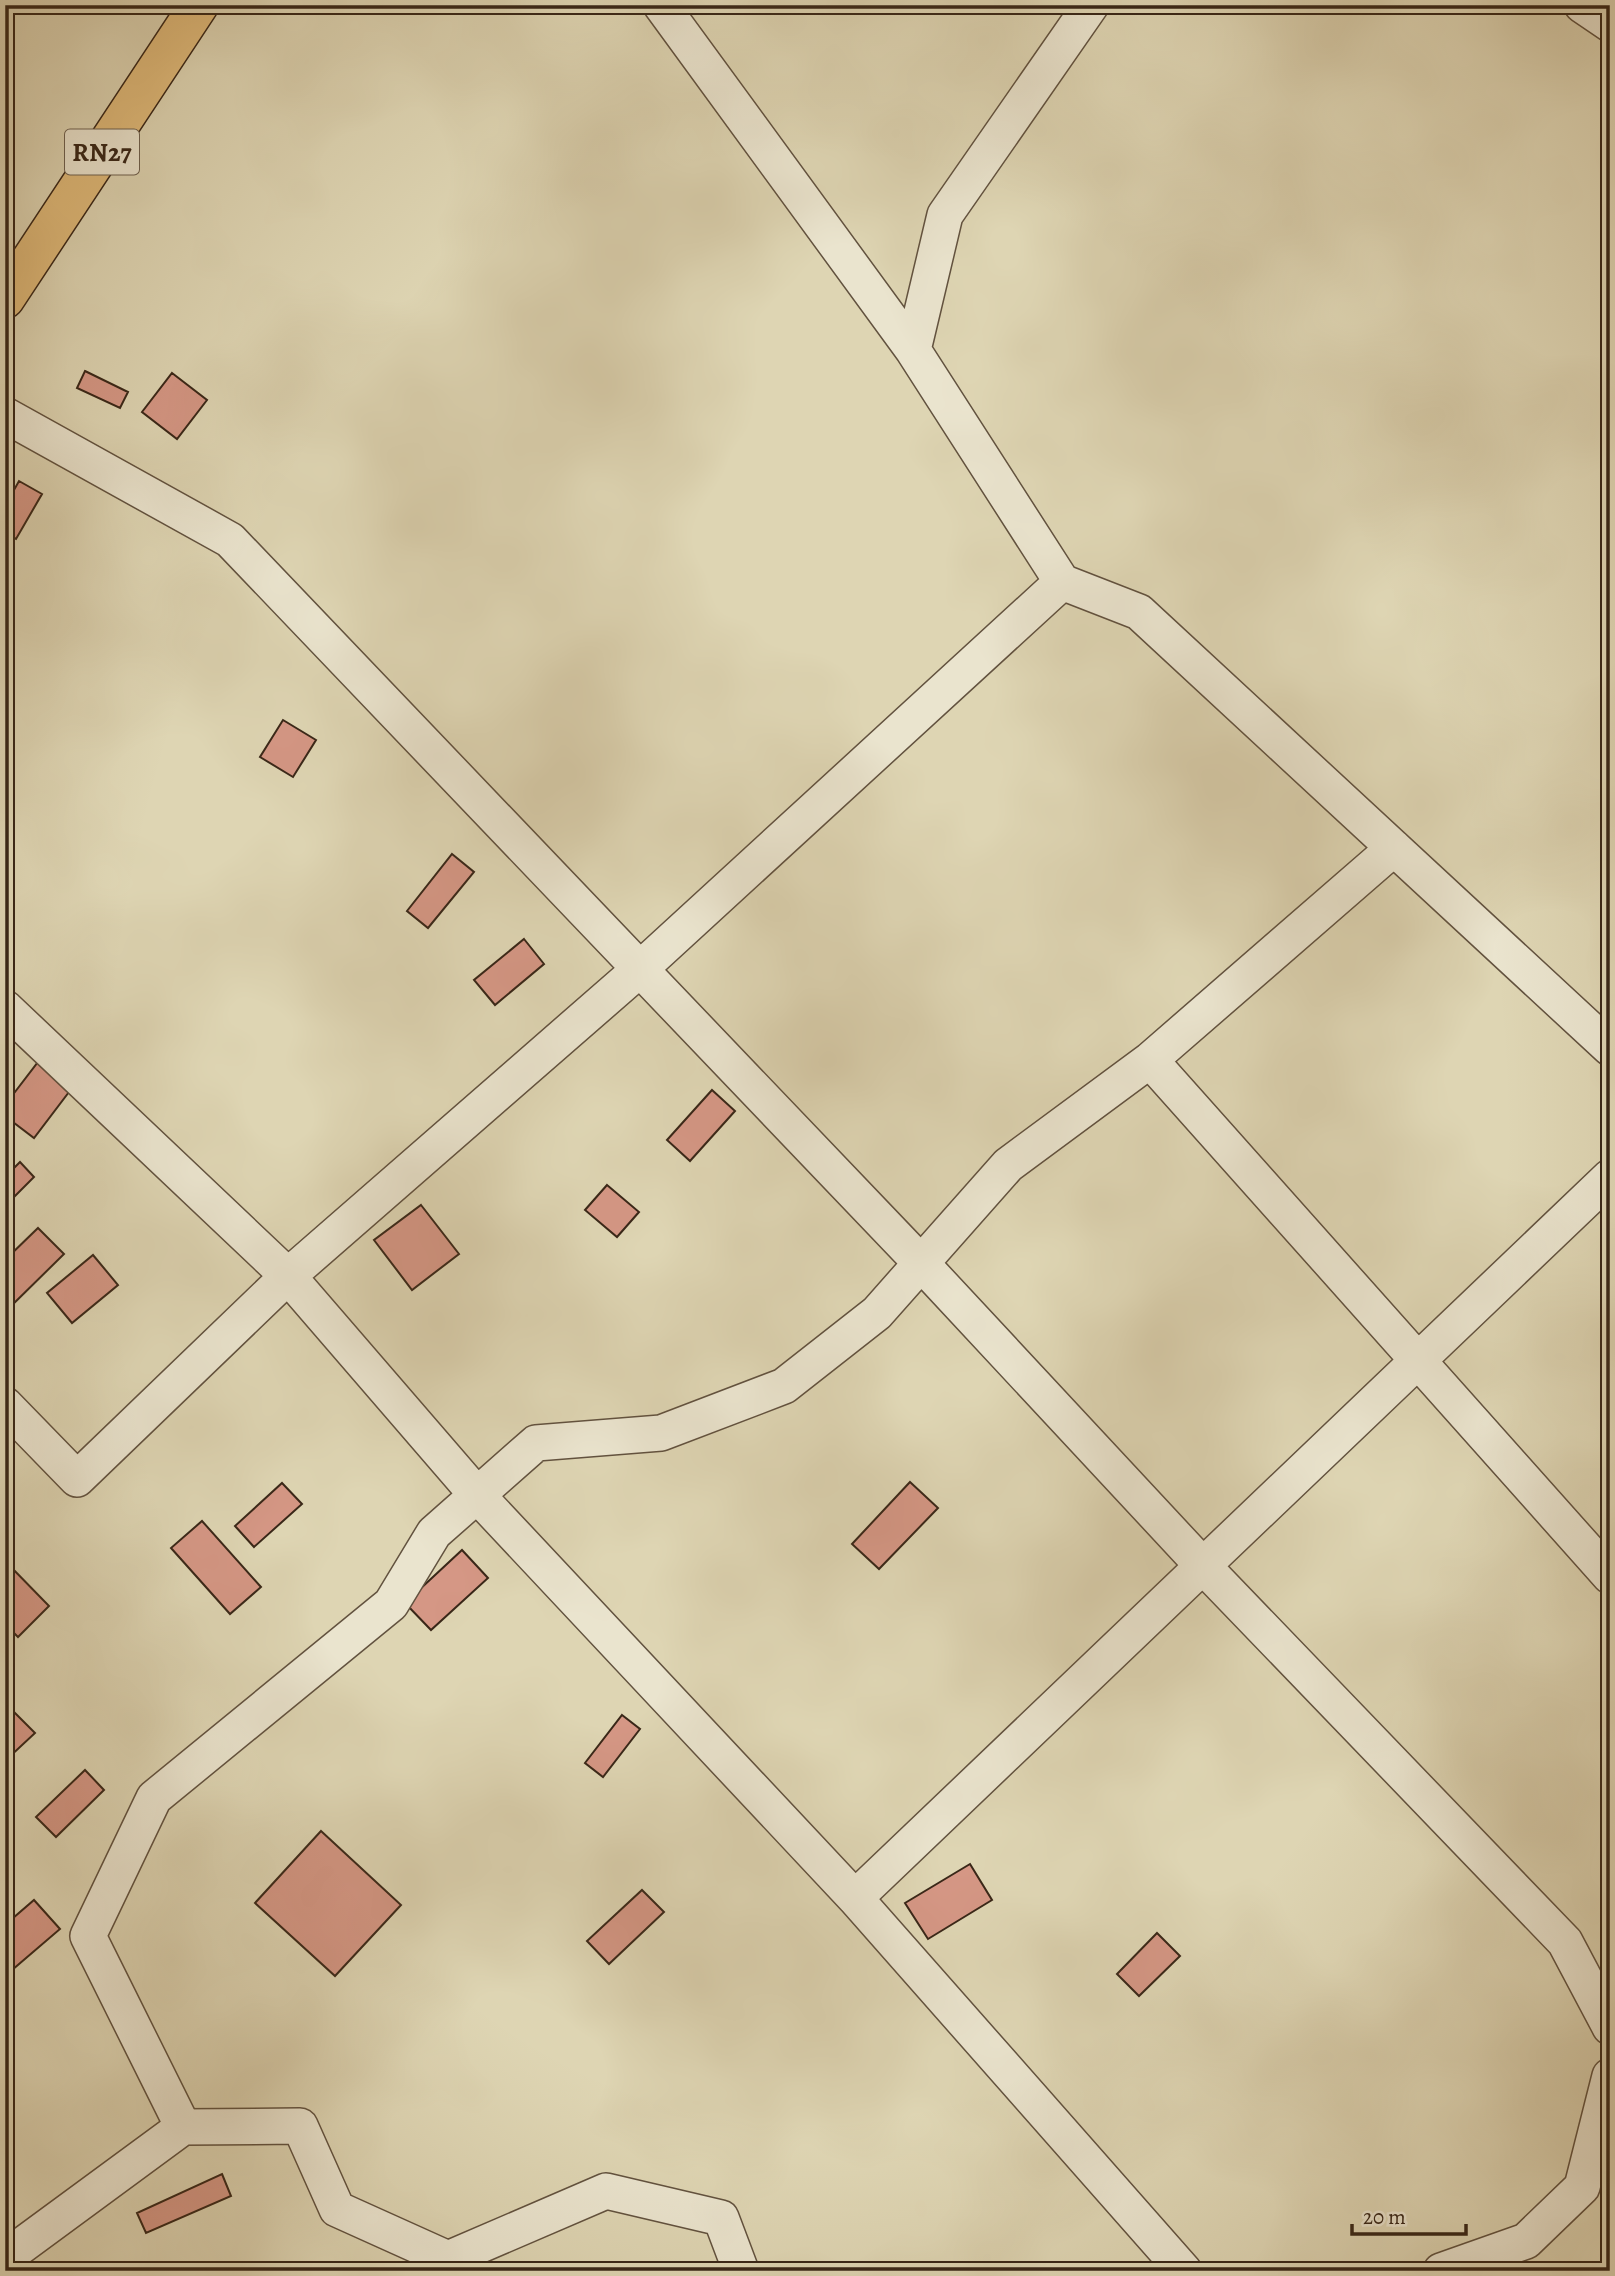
<svg xmlns="http://www.w3.org/2000/svg" width="1615" height="2276" viewBox="0 0 1615 2276" font-family="Alegreya,serif">
  <style>
    .building { fill: #d59785; stroke: #392718; stroke-width: 2 }
    .lines { fill: none; stroke-linecap: round; stroke-linejoin: round }
    .minor-casing { stroke: #62523f; stroke-width: 38 }
    .primary-casing { stroke: #392718; stroke-width: 41 }
    .minor { stroke: #eae4ce; stroke-width: 35 }
    .primary { stroke: #dfba7a; stroke-width: 38 }
    .labels { text-anchor: middle; dominant-baseline: central; stroke-width: 5; stroke-linejoin: round; paint-order: stroke }
    .shield { fill: #eae4ce; stroke: #6e604f; stroke-width: 2 }
    .shield-label { font-size: 26px; font-weight: bold; fill: #392718 }
  </style>
  <rect width="100%" height="100%" fill="#ded5b3"/>
  <filter id="stains"><feTurbulence type="fractalNoise" baseFrequency=".00286" numOctaves="4"/><feColorMatrix values="0 0 0 0 .2 0 0 0 0 .09 0 0 0 0 .02 0 0 0 .5 -.17"/></filter>
  <radialGradient id="worn" r=".72"><stop offset=".6" stop-color="#630" stop-opacity="0"/><stop offset="1" stop-color="#630" stop-opacity=".3"/></radialGradient>
  <path class="building" d="M 85,371 L 128,392 L 120,408 L 77,388 Z
    M 172,373 L 207,400 L 177,439 L 142,412 Z
    M 19,481 L 42,494 L 16,539 L 5,533 L 5,506 Z
    M 283,720 L 316,740 L 293,777 L 260,757 Z
    M 452,854 L 474,872 L 428,928 L 407,911 Z
    M 524,939 L 544,964 L 495,1005 L 474,980 Z
    M 38,1062 L 72,1088 L 34,1138 L 5,1116 L 5,1105 Z
    M 712,1090 L 735,1111 L 690,1161 L 667,1140 Z
    M 20,1162 L 34,1177 L 5,1206 L 5,1177 Z
    M 607,1185 L 639,1212 L 617,1237 L 585,1210 Z
    M 421,1205 L 459,1254 L 412,1290 L 374,1240 Z
    M 38,1228 L 64,1254 L 5,1312 L 5,1260 Z
    M 93,1255 L 118,1285 L 72,1323 L 47,1293 Z
    M 910,1482 L 938,1508 L 879,1569 L 852,1544 Z
    M 282,1483 L 302,1504 L 254,1547 L 235,1526 Z
    M 202,1521 L 261,1587 L 230,1614 L 171,1548 Z
    M 462,1550 L 488,1578 L 431,1630 L 405,1603 Z
    M 8,1564 L 49,1606 L 18,1637 L 5,1624 L 5,1567 Z
    M 15,1713 L 35,1733 L 5,1761 L 5,1723 Z
    M 622,1715 L 640,1729 L 603,1777 L 585,1763 Z
    M 85,1770 L 104,1790 L 56,1837 L 36,1817 Z
    M 321,1831 L 401,1905 L 335,1976 L 255,1903 Z
    M 970,1864 L 992,1900 L 928,1939 L 905,1903 Z
    M 642,1890 L 664,1912 L 609,1964 L 587,1941 Z
    M 34,1900 L 60,1929 L 5,1976 L 5,1925 Z
    M 1157,1933 L 1180,1956 L 1139,1996 L 1117,1974 Z
    M 222,2174 L 231,2196 L 146,2233 L 137,2213 Z"/>
  <g class="lines">
    <g class="minor-casing">
      <path id="minor" d="M 661,5 L 913,350 L 1062,582 L 1139,612 L 1610,1048
        M 1582,5 L 1610,24
        M 913,350 L 945,215 L 1091,5
        M 5,415 L 230,540 L 921,1263 L 1203,1566 L 1565,1942 L 1610,2027
        M 5,1008 L 288,1276 L 477,1495 L 855,1898 L 1184,2271
        M 1150,1060 L 1610,1576
        M 5,1405 L 77,1479 L 288,1276 L 640,969 L 1062,582
        M 855,1898 L 1610,1177
        M 183,2127 L 300,2126 L 337,2209 L 448,2259 L 455,2271
        M 5,2258 L 183,2127 L 88,1936 L 154,1798 L 391,1604 L 434,1533 L 536,1443 L 661,1433 L 784,1386 L 877,1313 L 1008,1165 L 1150,1060 L 1394,848
        M 448,2259 L 606,2191 L 721,2218 L 741,2271
        M 1441,2271 L 1526,2241 L 1582,2187 L 1610,2076"/>
    </g>
    <g class="primary-casing">
      <path id="primary" d="M 5,299 L 199,5"/>
    </g>
    <use href="#minor" class="minor"/>
    <use href="#primary" class="primary"/>
  </g>
  <g class="labels">
    <rect class="shield" x="65" y="129.5" width="74" height="45" rx="5"/>
    <g class="shield-label">
      <text x="102" y="152">RN27</text>
    </g>
  </g>
  <rect width="1615" height="2276" fill="none" stroke="#ded5b3" stroke-width="28"/>
  <rect x="7" y="7" width="1601" height="2262" fill="none" stroke="#392718" stroke-width="3.5"/>
  <rect x="14" y="14" width="1587" height="2248" fill="none" stroke="#392718" stroke-width="2"/>
  <path d="M1352 2224v10h114v-10" fill="none" stroke="#392718" stroke-width="3.5"/>
  <text x="1363" y="2224" font-size="21" fill="#392718" stroke="#eae4ce" stroke-width="5" paint-order="stroke">20 m</text>
  <rect width="100%" height="100%" filter="url(#stains)"/>
  <rect width="100%" height="100%" fill="url(#worn)"/>
</svg>
